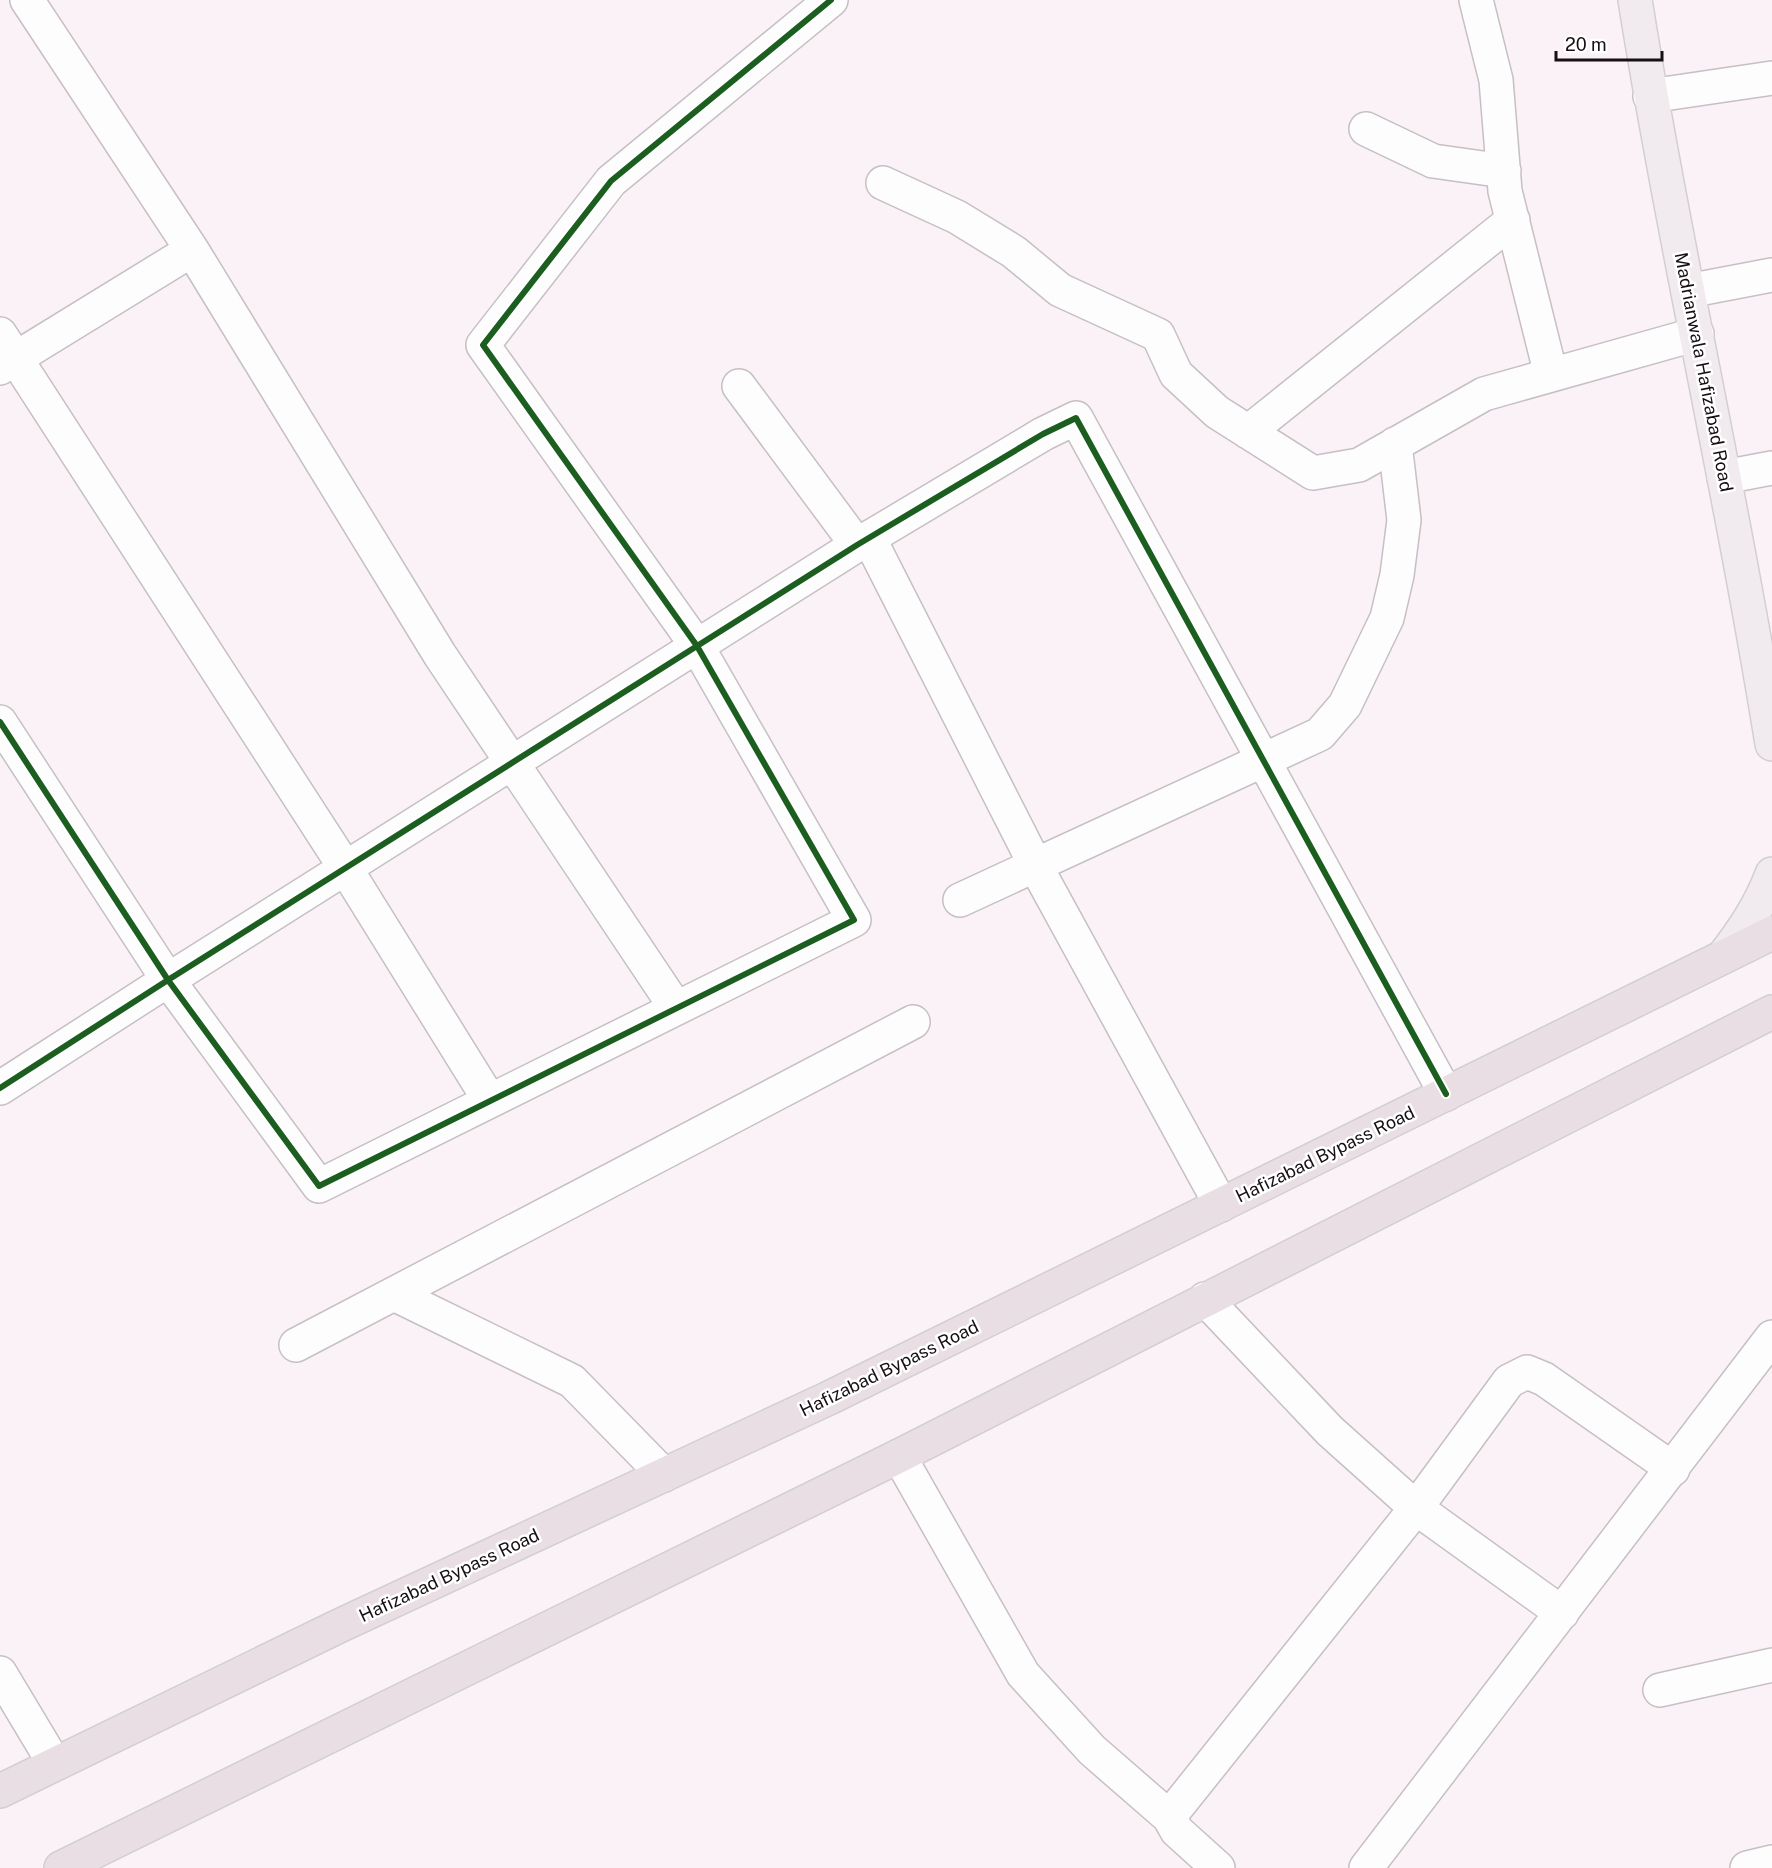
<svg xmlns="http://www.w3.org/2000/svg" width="1772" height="1868" viewBox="0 0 1772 1868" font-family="'Public Sans',sans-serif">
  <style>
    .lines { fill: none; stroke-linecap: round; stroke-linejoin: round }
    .street-casing { stroke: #c6bfc3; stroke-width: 36 }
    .primary-casing { stroke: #d3cfd1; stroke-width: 36 }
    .highway-casing { stroke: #d3cfd1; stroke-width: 36 }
    .street { stroke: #fefdfe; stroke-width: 33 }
    .primary { stroke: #f1eaee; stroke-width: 33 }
    .highway { stroke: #e8dee4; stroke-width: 33 }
    .cycleway-casing { stroke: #fff; stroke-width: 10 }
    .cycleway { stroke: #1b5e20; stroke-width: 6 }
    .labels { text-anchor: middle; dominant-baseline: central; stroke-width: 5; stroke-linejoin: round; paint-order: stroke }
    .street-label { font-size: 18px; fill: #160f13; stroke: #fff }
  </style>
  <rect width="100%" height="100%" fill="#faf2f7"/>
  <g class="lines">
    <g class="street-casing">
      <path id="street" d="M 27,0 L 192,250 L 440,655 L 676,1008
        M 1476,0 L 1496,80 L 1505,191 L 1551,375
        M 1650,96 L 1772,78
        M 1366,129 L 1433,161 L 1504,171
        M 883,183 L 957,217 L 1014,252 L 1060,290 L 1158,335 L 1176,374 L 1217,412 L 1313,473 L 1359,465 L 1484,394 L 1697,334
        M 1688,291 L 1772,275
        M 0,334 L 346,869 L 490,1101
        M 0,368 L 192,250
        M 739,386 L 857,545
        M 1248,432 L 1513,220
        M 1724,477 L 1772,468
        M 869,538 L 1041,876 L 1221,1205
        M 0,722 L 168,980 L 319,1186 L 854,920 L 697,646 L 483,345 L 611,181 L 831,0
        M 960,900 L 1320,734 L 1345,705 L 1387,618 L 1397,575 L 1404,520 L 1395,444
        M 0,1088 L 168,980 L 857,545 L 1043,434 L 1076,418 L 1446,1094
        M 394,1294 L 572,1381 L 664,1475
        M 1205,1299 L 1330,1431 L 1416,1508 L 1562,1613
        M 296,1345 L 913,1022
        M 899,1456 L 1023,1674 L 1092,1750 L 1169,1817
        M 0,1673 L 54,1763
        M 1660,1690 L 1772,1665
        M 1218,1868 L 1177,1831 L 1169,1817 L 1416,1508 L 1509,1381 L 1527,1372 L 1544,1379 L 1673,1469
        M 1366,1868 L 1772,1337
        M 1747,1868 L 1772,1862"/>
    </g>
    <g class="primary-casing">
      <path id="primary" d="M 1635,0 C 1675,249 1732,495 1772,744
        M 1723,957 C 1743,931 1760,906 1772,874"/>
    </g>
    <g class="highway-casing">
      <path id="highway" d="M 0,1791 L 339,1626 L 829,1398 L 1772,933
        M 61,1868 L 899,1456 L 1772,1012"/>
    </g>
    <use href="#street" class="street"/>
    <use href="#primary" class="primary"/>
    <use href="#highway" class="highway"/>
    <g class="cycleway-casing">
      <path id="cycleway" d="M 0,722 L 168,980 L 319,1186 L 854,920 L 697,646 L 483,345 L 611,181 L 831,0
        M 0,1088 L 168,980 L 857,545 L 1043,434 L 1076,418 L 1446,1094"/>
    </g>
    <use href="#cycleway" class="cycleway"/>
  </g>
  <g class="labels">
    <g class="street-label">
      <text transform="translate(1704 372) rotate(79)">Madrianwala Hafizabad Road</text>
      <text transform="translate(1325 1154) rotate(-26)">Hafizabad Bypass Road</text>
      <text transform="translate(889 1368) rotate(-26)">Hafizabad Bypass Road</text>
      <text transform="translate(449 1575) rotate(-25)">Hafizabad Bypass Road</text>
    </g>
  </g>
  <path d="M1556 51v9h106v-9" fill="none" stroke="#160f13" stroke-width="3"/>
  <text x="1565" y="51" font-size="18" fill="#160f13" stroke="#ffffff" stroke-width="4.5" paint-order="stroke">20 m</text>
</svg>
